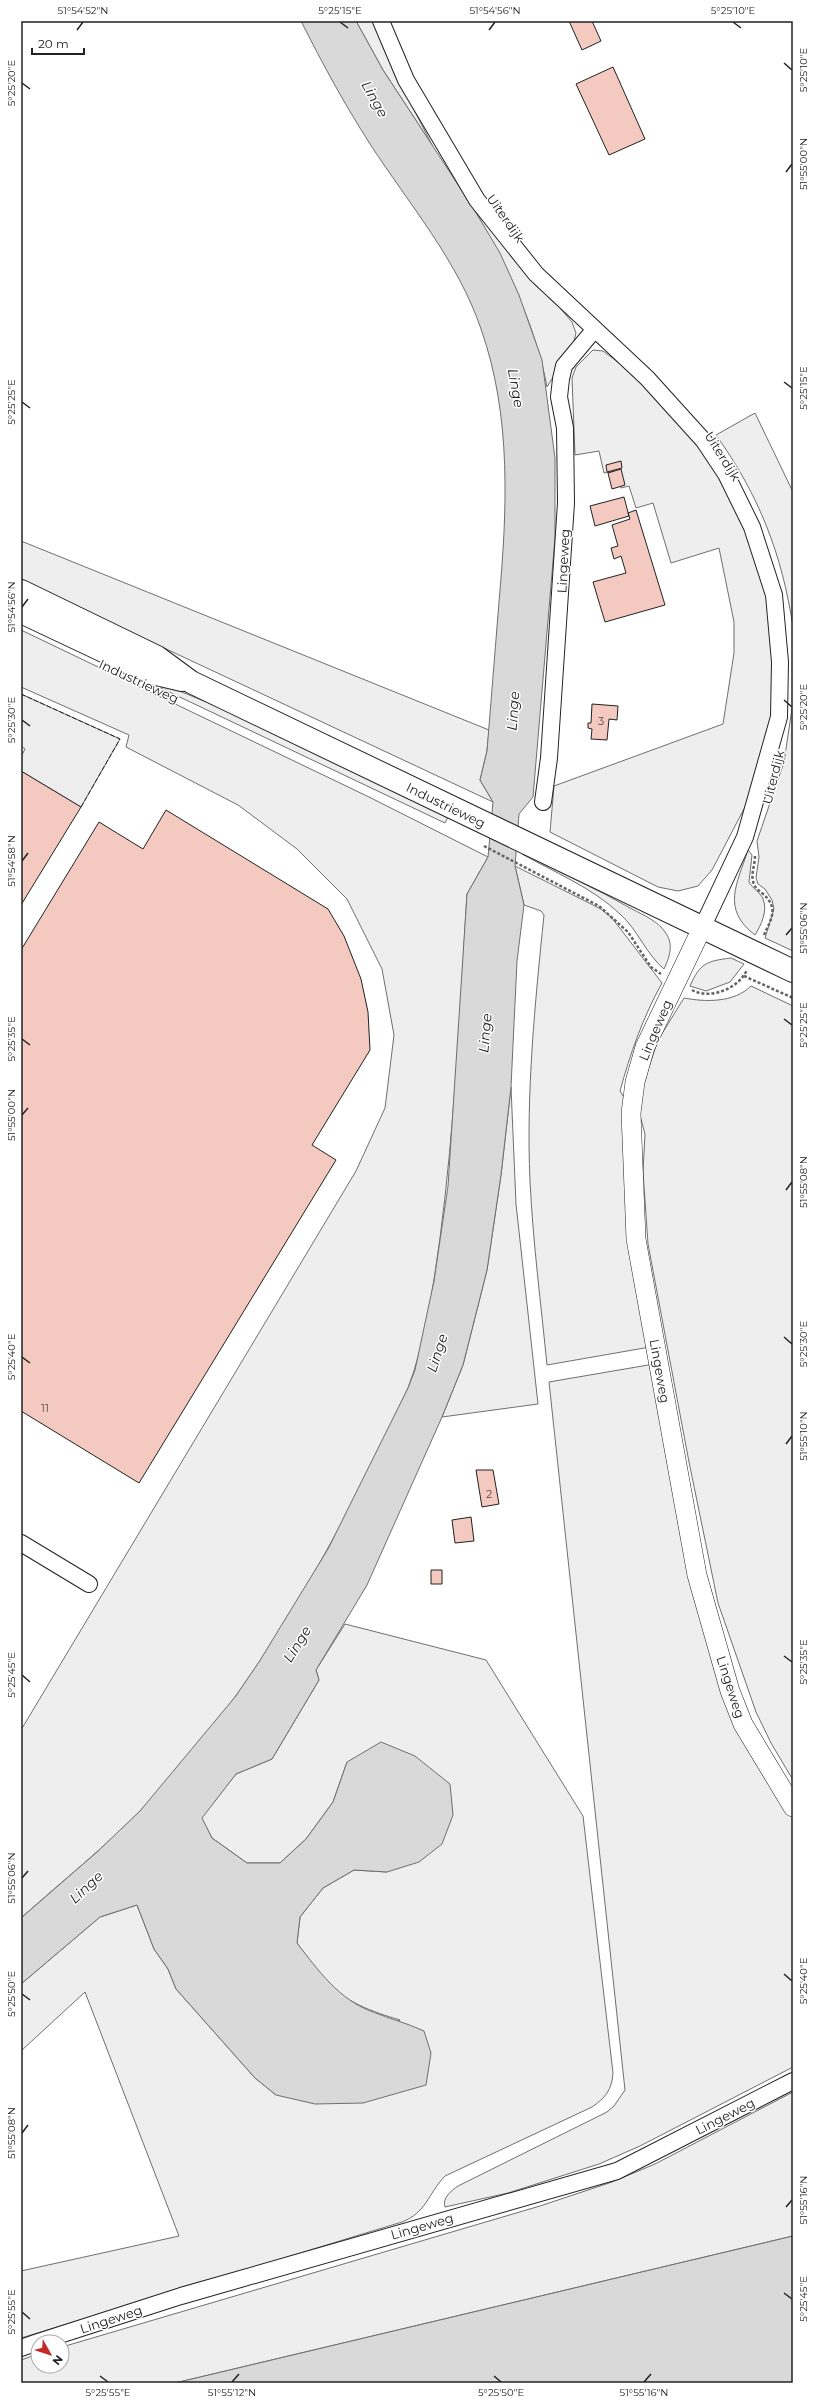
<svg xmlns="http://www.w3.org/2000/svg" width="814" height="2404" viewBox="0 0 814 2404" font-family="Montserrat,sans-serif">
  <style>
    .green { fill: #eee; stroke: #6f6f6f }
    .parking { fill: #ededed; stroke: #6f6f6f }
    .water { fill: #d9d9d9; stroke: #6f6f6f }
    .building { fill: #f3c9c0; stroke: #222 }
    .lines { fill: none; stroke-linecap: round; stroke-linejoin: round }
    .minor-casing { stroke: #222; stroke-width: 18 }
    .tertiary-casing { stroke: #222; stroke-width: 20 }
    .secondary-casing { stroke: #222; stroke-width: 24 }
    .path { stroke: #646464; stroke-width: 2.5; stroke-dasharray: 3 2; stroke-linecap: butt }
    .minor { stroke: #fff; stroke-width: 16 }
    .tertiary { stroke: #fff; stroke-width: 19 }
    .secondary { stroke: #fff; stroke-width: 22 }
    .fence { stroke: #222; stroke-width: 1; stroke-dasharray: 5 2; stroke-linecap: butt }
    .ticks { fill: none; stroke: #222; stroke-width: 1.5 }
    .labels { text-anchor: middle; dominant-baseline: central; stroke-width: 3; stroke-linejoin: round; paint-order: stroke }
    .number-label { font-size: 11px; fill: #564c4a }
    .street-label { font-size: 13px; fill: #222; stroke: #fff }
    .water-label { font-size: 14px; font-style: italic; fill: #222; stroke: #fff }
    .neatline { fill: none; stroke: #222; stroke-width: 1.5 }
    .ticks-label { font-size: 10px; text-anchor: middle; fill: #222 }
  </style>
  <rect width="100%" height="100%" fill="#fff"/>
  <path class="green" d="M 356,21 L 376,21 L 392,66 L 432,145 L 383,70 Z
    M 472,206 L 572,322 L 576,333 L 573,345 L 547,387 C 536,326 504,260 472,206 Z
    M 593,350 L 603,351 L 634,374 L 709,454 L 749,527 L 772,620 L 773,720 L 745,807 L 712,870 L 698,886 L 678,891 L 658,887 L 550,832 L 554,786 L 723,724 L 734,653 L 734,622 L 719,548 L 671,563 L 653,503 L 636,508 L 629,486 L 621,488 L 615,471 L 604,473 L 599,451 L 575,455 L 572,378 L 576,367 Z
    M 755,413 L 793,492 L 793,627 C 782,554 759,495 716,435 Z
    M 21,541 L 489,730 L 487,751 L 480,780 L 493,802 L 21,581 Z
    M 21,630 L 369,797 L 488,857 L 467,894 C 460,1009 455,1124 440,1238 C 433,1288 426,1340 408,1388 C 338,1539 257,1691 140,1811 C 103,1849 61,1882 21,1918 L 21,1730 L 356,1171 L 385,1108 L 394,1035 L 382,969 L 347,899 L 297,849 L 238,805 L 126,747 L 129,735 L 21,687 Z
    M 125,671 C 237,709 342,766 448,817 L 445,823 Z
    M 793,702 L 793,951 L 765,938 L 774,909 L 772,900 L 765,889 L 758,884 L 756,878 L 759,857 L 757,841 L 784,762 Z
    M 748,850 L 752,855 L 749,882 C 752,888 761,893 763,899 C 768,911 761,925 755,935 C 721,909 737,884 748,850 Z
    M 522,854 C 560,872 597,889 632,909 C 643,915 658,921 665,932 C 674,944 670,956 664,969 C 646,954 638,930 620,914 C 593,888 554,872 522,854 Z
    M 515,866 L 601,909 L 612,918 L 662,983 C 643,1017 630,1054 620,1091 L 629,1106 L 650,1347 L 547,1365 C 541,1304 533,1243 530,1181 C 526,1093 535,1003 544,915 L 541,911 L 524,905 Z
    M 731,958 L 744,964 L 730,982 L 706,991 L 690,986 C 700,963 707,961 731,958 Z
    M 751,986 L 793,1006 L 793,1780 L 771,1743 L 756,1712 L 718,1603 L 689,1462 L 648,1244 L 643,1172 L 645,1134 L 638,1108 L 641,1091 L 658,1040 L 684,998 C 705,1002 734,1003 751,986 Z
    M 511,1087 L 516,1204 L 538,1404 L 442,1417 L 463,1365 L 487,1270 L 501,1175 Z
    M 654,1364 L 710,1644 L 793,1816 L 793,2067 L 640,2146 L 599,2164 L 508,2193 L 445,2207 C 442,2198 451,2191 458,2186 L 607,2112 L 614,2106 L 625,2090 L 549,1382 Z
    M 345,1624 L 486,1660 L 583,1816 L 613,2073 C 612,2090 605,2098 592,2107 L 445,2176 C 427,2195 427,2212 402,2222 L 21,2338 L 21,2271 L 179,2236 L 85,1992 L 21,2051 L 21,1984 L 100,1917 L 137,1905 L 154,1949 L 168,1969 L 176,1989 L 255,2078 L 276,2095 L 400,2020 C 373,2012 344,2002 325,1980 C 315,1968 306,1955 297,1943 L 300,1917 L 323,1888 L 354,1870 L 387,1872 L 347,1762 L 333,1802 L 306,1839 L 280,1863 L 247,1863 L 212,1838 L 201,1818 L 236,1774 L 272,1759 L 319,1680 L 316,1670 Z
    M 793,2092 L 793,2236 L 175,2383 L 21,2383 L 21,2360 L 38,2354 L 38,2366 L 62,2366 L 62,2347 L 540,2206 L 612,2182 L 655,2164 Z"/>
  <path class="parking" d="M 21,694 L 120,739 L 81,807 L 21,771 L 21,757 L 25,749 L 21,746 Z"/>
  <path class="water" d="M 301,21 L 356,21 L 383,70 L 472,206 L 500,253 L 519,295 L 542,360 L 555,458 L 555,538 L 533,797 L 519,814 L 515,866 L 524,905 L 517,961 L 511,1087 L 501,1175 L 487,1270 L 463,1365 L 442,1417 L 367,1585 L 316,1670 L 319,1680 L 272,1759 L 236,1774 L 202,1818 L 212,1838 L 247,1863 L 280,1863 L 306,1839 L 333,1802 L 347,1762 L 381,1742 L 415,1756 L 450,1784 L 453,1815 L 442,1844 L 419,1862 L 387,1872 L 354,1870 L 323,1888 L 300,1917 L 297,1943 C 318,1970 339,2000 373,2012 C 390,2019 407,2023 424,2031 L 431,2053 L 426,2085 L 363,2103 L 315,2104 L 276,2095 L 255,2078 L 176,1989 L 168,1969 L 154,1949 L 137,1905 L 100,1917 L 21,1984 L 21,1918 L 97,1852 L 140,1811 L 235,1697 L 259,1662 L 328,1549 L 408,1388 L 415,1370 L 434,1281 L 448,1186 L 467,894 L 488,857 L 493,802 L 480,780 L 487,751 C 491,701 495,652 499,602 C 507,511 512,417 481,329 C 458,261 409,204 370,144 C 345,105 322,63 301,21 Z
    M 793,2236 L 793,2383 L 175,2383 Z"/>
  <path class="building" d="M 569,21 L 592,21 L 601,41 L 582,50 Z
    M 613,67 L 645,139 L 609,155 L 576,84 Z
    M 621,461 L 622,468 L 607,472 L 606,465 Z
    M 621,469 L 625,485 L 612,489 L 608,473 Z
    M 624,497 L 629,516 L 595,526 L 590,506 Z
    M 636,510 L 665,605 L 605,622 L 593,582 L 626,573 L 621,556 L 614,559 L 611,548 L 618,546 L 612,525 L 630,519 L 628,513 Z
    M 592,704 L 618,706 L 617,720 L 609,719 L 607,740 L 591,739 L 592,729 L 588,728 L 588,723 L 591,723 Z
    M 21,771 L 81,807 L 21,905 Z
    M 166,810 L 328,909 L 344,936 L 361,979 L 368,1012 L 370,1050 L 312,1145 L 336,1160 L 139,1483 L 21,1411 L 21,950 L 99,822 L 143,849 Z
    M 476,1470 L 493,1470 L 499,1504 L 482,1507 Z
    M 471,1517 L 474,1541 L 455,1543 L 452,1520 Z
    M 431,1570 L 442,1570 L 442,1584 L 431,1584 Z"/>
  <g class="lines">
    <g class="minor-casing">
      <path id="minor" d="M 381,21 L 406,80 L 477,200 L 536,274 L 647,378 L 704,441 L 726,474 L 752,527 L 774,595 L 780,662 L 779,717 L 745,837 L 702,928
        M 543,802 L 549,758 L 566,503 L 565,428 L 559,397 L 561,379 L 564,366 L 594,330
        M 21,1543 L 89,1584
        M 38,2342 L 181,2296 L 617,2171 L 793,2081
        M 21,2348 L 38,2342"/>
    </g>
    <g class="tertiary-casing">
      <path id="tertiary" d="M 702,928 L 645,1047 L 635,1082 L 631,1113 L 636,1239 L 697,1575 L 730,1691 L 743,1724 L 793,1807"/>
    </g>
    <g class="secondary-casing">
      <path id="secondary" d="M 21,591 L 157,657 L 191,682 L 793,971
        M 21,612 L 148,672 L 182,680"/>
    </g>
    <path class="path" d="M 484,846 L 599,906 L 628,932 L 651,967 L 661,974
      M 755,856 C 755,864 751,874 753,881 C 754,887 758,890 762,893 C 779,908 772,917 764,935
      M 744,976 L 793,998
      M 692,990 C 710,1000 738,989 747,970"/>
    <use href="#minor" class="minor"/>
    <use href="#tertiary" class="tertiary"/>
    <use href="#secondary" class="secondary"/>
    <path class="fence" d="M 21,694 L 120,739 L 81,807"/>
  </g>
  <path class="ticks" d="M 340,22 L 348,28M 733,22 L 741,28M 77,30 L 83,22M 489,30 L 495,22M 784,63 L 792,70M 22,83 L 30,89M 786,172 L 792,164M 784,382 L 792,388M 22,402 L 30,408M 22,607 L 28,599M 784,700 L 792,707M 22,720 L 30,726M 22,861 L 28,853M 786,935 L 792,928M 784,1019 L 792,1025M 22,1039 L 30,1045M 22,1115 L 28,1108M 786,1190 L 792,1182M 784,1337 L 792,1344M 22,1357 L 30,1363M 786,1444 L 792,1436M 784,1656 L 792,1662M 22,1675 L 30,1682M 22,1878 L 28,1871M 784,1974 L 792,1981M 22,1994 L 30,2000M 22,2133 L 28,2125M 786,2207 L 792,2200M 784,2293 L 792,2299M 22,2312 L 30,2319M 100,2376 L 108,2382M 494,2376 L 501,2382M 232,2382 L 239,2374M 644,2382 L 651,2374"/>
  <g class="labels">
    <g class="number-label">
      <text x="601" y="721">3</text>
      <text x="45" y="1408">11</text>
      <text x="489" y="1494">2</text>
    </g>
    <g class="street-label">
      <text transform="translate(506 218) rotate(55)">Uiterdijk</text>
      <text transform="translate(723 456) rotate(58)">Uiterdijk</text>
      <text transform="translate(563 561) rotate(-87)">Lingeweg</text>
      <text transform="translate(139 681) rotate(25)">Industrieweg</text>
      <text transform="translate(773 777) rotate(-76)">Uiterdijk</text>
      <text transform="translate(446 805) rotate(26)">Industrieweg</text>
      <text transform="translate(655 1030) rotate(-67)">Lingeweg</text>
      <text transform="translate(660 1371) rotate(80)">Lingeweg</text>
      <text transform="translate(731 1687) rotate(72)">Lingeweg</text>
      <text transform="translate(725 2116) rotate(-27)">Lingeweg</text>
      <text transform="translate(422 2226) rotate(-16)">Lingeweg</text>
      <text transform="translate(111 2319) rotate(-18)">Lingeweg</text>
    </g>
    <g class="water-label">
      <text transform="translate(375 99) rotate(61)">Linge</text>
      <text transform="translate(516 388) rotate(80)">Linge</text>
      <text transform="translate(513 711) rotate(-86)">Linge</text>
      <text transform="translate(485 1033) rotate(-85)">Linge</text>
      <text transform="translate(437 1353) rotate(-72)">Linge</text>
      <text transform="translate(297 1644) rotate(-58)">Linge</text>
      <text transform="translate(86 1887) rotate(-43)">Linge</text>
    </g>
  </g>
  <rect width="814" height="2404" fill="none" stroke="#ffffff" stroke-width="44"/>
  <g transform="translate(50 2354) rotate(129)"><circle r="19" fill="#ffffff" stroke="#a7a7a7"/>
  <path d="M0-3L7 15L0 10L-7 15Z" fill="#c62828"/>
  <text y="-6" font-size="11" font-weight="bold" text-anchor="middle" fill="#222222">N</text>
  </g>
  <path d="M32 48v6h52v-6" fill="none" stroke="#222222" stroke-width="2"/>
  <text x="38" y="48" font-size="12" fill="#222222" stroke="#ffffff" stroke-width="3" paint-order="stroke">20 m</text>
  <rect x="22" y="22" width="770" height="2360" class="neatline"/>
  <g class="ticks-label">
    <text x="83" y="14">51°54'52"N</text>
    <text x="340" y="14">5°25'15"E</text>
    <text x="495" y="14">51°54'56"N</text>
    <text x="733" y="14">5°25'10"E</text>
    <text transform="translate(803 70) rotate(-90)" y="4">5°25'10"E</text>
    <text transform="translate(11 83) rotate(-90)" y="4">5°25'20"E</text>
    <text transform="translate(803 164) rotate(-90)" y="4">51°55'00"N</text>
    <text transform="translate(803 388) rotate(-90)" y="4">5°25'15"E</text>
    <text transform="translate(11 402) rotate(-90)" y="4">5°25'25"E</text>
    <text transform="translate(11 607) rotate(-90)" y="4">51°54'56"N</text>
    <text transform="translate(803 707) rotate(-90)" y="4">5°25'20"E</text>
    <text transform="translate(11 720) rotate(-90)" y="4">5°25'30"E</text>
    <text transform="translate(11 861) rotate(-90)" y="4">51°54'58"N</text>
    <text transform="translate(803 928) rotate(-90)" y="4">51°55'06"N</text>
    <text transform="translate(803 1025) rotate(-90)" y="4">5°25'25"E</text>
    <text transform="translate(11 1039) rotate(-90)" y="4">5°25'35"E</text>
    <text transform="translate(11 1115) rotate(-90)" y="4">51°55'00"N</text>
    <text transform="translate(803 1182) rotate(-90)" y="4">51°55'08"N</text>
    <text transform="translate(803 1344) rotate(-90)" y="4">5°25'30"E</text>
    <text transform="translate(11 1357) rotate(-90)" y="4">5°25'40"E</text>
    <text transform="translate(803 1436) rotate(-90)" y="4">51°55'10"N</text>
    <text transform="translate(803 1662) rotate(-90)" y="4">5°25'35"E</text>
    <text transform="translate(11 1675) rotate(-90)" y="4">5°25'45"E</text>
    <text transform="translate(11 1878) rotate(-90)" y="4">51°55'06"N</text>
    <text transform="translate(803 1981) rotate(-90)" y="4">5°25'40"E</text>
    <text transform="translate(11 1994) rotate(-90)" y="4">5°25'50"E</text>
    <text transform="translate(11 2133) rotate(-90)" y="4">51°55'08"N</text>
    <text transform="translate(803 2200) rotate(-90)" y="4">51°55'16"N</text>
    <text transform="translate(803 2299) rotate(-90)" y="4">5°25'45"E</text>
    <text transform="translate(11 2312) rotate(-90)" y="4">5°25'55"E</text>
    <text x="108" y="2396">5°25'55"E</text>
    <text x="232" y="2396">51°55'12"N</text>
    <text x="501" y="2396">5°25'50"E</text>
    <text x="644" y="2396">51°55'16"N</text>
  </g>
</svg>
